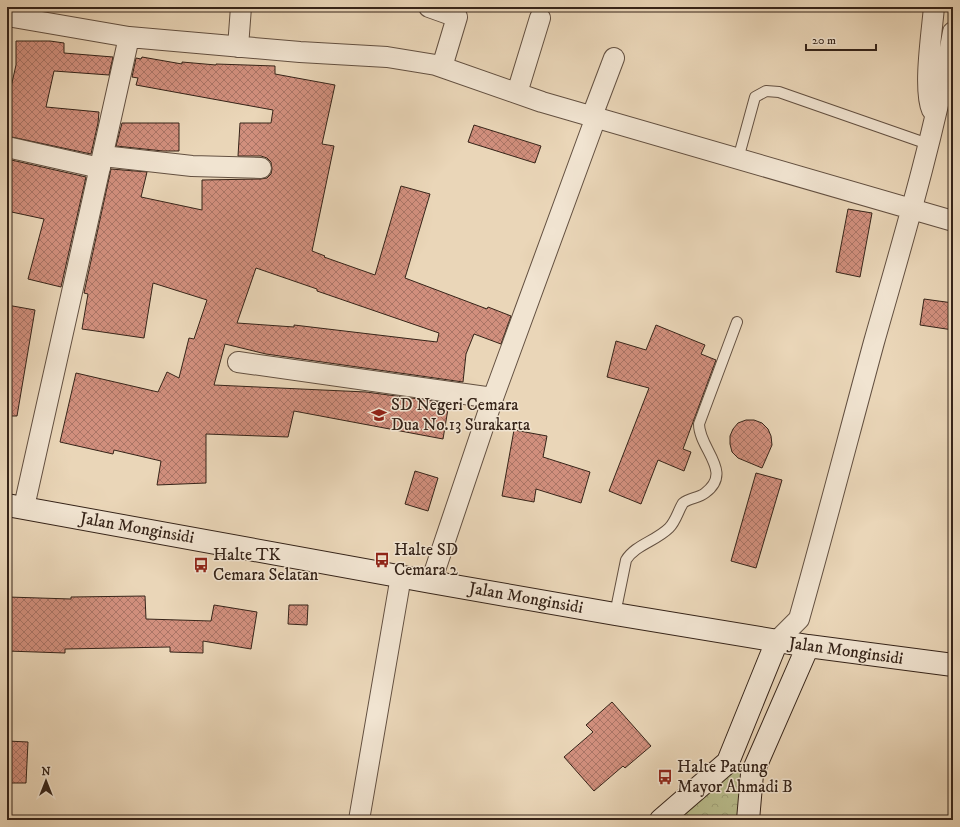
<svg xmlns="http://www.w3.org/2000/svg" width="960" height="827" viewBox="0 0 960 827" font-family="'IM FELL DW Pica',serif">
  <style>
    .park { fill: url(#park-crowns); stroke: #787053 }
    .building { fill: url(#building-cross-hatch); stroke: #362419; fill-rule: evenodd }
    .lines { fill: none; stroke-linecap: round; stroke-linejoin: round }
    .lane-casing { stroke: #635041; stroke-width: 12 }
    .street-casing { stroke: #635041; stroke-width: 22 }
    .secondary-casing { stroke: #362419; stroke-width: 24 }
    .lane { stroke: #f1e4d1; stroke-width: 10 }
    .street { stroke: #f1e4d1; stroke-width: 20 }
    .secondary { stroke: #f1e4d1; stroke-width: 22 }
    .labels { text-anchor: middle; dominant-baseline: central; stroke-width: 3; stroke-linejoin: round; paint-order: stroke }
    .poi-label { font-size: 17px; fill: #362419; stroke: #f1e4d1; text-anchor: start }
    .street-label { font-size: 17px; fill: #362419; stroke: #f1e4d1 }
  </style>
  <defs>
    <pattern id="park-crowns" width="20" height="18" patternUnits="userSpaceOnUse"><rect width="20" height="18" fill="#b9bd8d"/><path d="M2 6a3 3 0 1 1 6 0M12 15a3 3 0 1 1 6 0" fill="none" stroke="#a0a279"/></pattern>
    <pattern id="building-cross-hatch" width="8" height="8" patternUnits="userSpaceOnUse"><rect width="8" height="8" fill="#d18f7d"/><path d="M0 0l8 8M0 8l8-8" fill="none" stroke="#aa7566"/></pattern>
  </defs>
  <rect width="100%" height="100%" fill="#ead6b8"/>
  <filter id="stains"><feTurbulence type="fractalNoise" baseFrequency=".005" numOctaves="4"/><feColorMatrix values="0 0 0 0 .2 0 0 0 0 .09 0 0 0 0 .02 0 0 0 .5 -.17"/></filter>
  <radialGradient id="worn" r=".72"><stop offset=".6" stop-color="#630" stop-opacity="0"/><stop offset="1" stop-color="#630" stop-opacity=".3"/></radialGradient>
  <path class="park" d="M 739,763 L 747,766 L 743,820 L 662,820 Z"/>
  <path class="building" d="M 16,41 L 50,41 L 64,43 L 64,53 L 113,57 L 109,75 L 54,71 L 46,107 L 99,112 L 98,123 L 91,154 L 7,136 L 7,105 L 16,65 Z
    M 142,57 L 182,64 L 182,62 L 216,65 L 216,64 L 275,66 L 275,74 L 335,85 L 322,144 L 334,146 L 312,251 L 325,256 L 324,257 L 375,275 L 401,186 L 430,194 L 405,278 L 487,309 L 488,307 L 511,316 L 501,344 L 474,334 L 466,354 L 463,382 L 266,354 L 225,344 L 214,385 L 366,392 L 449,403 L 443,439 L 294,411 L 288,437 L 206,434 L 206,483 L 157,485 L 161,461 L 114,450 L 113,454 L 60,442 L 76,373 L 158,392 L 167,372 L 179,378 L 189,338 L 194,339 L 207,300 L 153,283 L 144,338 L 82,329 L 88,294 L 84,293 L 111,169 L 147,172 L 141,197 L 202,210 L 202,180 L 261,179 L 267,178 L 271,174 L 272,169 L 271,162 L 267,158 L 261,156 L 238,156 L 240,123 L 271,123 L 273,110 L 136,85 L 138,78 L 132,77 L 136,58 L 141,59 ZM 256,268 L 317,289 L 317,291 L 439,333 L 437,342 L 294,325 L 294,327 L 237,323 Z
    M 122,123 L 179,123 L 179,151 L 163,151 L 116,146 Z
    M 474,125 L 541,146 L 535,163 L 468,142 Z
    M 7,159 L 86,177 L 61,287 L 28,279 L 44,219 L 7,211 Z
    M 848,209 L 872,213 L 860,277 L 836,272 Z
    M 924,299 L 953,303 L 953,330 L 920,325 Z
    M 7,305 L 35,310 L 17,416 L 7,416 Z
    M 656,325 L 705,345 L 701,354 L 716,360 L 683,449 L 691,452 L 684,471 L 658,460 L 641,504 L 609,491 L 649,388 L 607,377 L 616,341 L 646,350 Z
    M 746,420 L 754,420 L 762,423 L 768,429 L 771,436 L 772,445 L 762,468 L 738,458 L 732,452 L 730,444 L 730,436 L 733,429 L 738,423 Z
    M 514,430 L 547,436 L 543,457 L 590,472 L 581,503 L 536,489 L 534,502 L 502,496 Z
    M 415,471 L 438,478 L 428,511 L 405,504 Z
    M 756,473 L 782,480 L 756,568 L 731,561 Z
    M 145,596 L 146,619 L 211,621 L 214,605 L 257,612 L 251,649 L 203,641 L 203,653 L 170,652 L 170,647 L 65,649 L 65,653 L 7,651 L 8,597 L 71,599 L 71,597 Z
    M 289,605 L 308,605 L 307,625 L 288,624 Z
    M 612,702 L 651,746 L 625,768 L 623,766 L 594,791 L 564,757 L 593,732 L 586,725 Z
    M 7,741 L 28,742 L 26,783 L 7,783 Z"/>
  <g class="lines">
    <g class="lane-casing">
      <path id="lane" d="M 738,159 L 755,97 L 766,91 L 779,92 L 928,144
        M 615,614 L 626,560 C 635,545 656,541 669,528 C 676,521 678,511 683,503 C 689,498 699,498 705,493 C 734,472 699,449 699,424 L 737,322"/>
    </g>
    <g class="street-casing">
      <path id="street" d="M 429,7 L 457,17 L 442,67
        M 7,16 L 129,37 L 24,507
        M 129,37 L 300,52 L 387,57 L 436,65 L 542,102 L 953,221
        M 238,47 L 241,7
        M 517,93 L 540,18
        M 932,110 C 923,90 932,31 934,7
        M 592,116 L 614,58
        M 7,147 L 100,168
        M 103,156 L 192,166 L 261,168
        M 238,362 L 493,398
        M 431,582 L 493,398 L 596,117
        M 777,641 L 799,619 C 825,527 849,434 874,342 C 903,240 934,137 953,32
        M 359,820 L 401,576"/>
    </g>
    <g class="secondary-casing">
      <path id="secondary" d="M 7,505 L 431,582 L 615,614 L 808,646 L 953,665
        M 661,820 L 728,762 L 777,641
        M 748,820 L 752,774 L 808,646"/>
    </g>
    <use href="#lane" class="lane"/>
    <use href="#street" class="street"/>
    <use href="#secondary" class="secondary"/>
  </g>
  <defs>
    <g id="school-bare" transform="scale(1.2)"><path d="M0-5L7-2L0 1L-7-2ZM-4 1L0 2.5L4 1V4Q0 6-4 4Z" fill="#8f2418" stroke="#f1e4d1" stroke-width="2.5" paint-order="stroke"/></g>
    <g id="bus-bare" transform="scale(1.2)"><path d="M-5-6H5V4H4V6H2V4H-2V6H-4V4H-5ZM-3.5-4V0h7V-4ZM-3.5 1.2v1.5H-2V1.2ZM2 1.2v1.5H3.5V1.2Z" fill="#8f2418" stroke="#f1e4d1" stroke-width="2.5" paint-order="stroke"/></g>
  </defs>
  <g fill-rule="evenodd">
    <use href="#school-bare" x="379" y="415"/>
    <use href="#bus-bare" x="382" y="560"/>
    <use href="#bus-bare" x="201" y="565"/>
    <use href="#bus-bare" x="665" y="777"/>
  </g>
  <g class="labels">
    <g class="poi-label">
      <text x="391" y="405">SD Negeri Cemara<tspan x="391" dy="20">Dua No.13 Surakarta</tspan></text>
      <text x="394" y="550">Halte SD<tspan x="394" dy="20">Cemara 2</tspan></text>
      <text x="213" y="555">Halte TK<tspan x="213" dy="20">Cemara Selatan</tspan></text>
      <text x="677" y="767">Halte Patung<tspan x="677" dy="20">Mayor Ahmadi B</tspan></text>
    </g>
    <g class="street-label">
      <text transform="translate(137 528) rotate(10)">Jalan Monginsidi</text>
      <text transform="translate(526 598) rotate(10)">Jalan Monginsidi</text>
      <text transform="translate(846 651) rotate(8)">Jalan Monginsidi</text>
    </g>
  </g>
  <rect width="960" height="827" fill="none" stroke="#ead6b8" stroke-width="24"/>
  <rect x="8" y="8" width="944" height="811" fill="none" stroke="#362419" stroke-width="2"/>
  <rect x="12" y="12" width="936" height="803" fill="none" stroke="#362419"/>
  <g transform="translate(46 781)" stroke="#f1e4d1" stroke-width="3" paint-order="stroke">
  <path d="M0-3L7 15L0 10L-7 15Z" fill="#362419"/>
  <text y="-6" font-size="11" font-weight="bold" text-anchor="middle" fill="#362419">N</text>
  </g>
  <path d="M806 44v6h70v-6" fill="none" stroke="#362419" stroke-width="2"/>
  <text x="812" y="44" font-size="12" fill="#362419" stroke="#f1e4d1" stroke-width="3" paint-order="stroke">20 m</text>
  <rect width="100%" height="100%" filter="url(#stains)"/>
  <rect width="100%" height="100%" fill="url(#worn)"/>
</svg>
